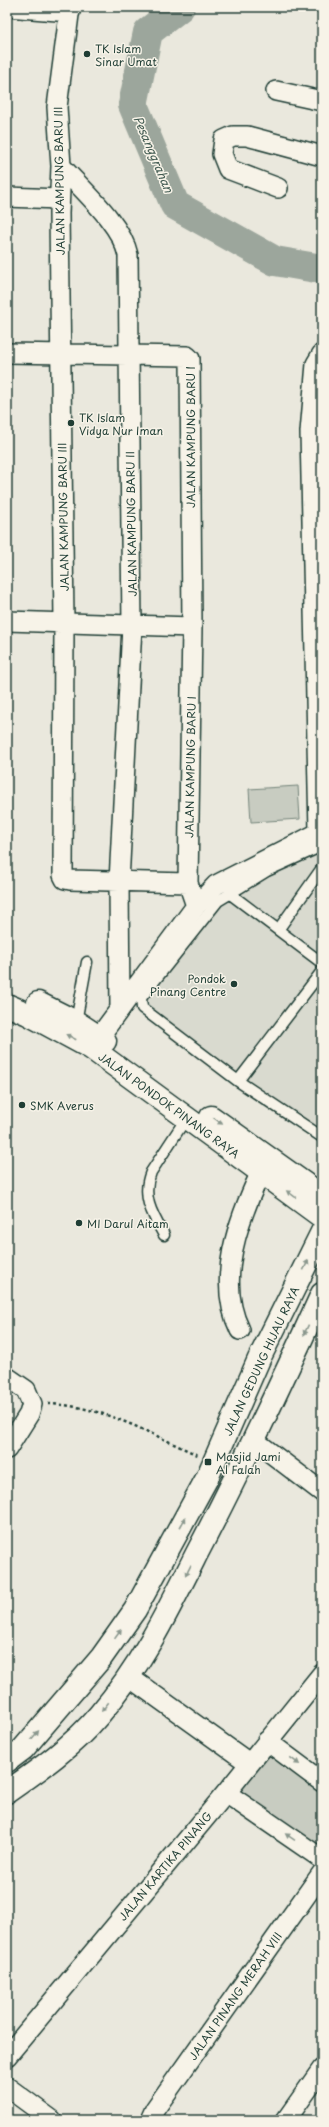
<svg xmlns="http://www.w3.org/2000/svg" width="329" height="2127" viewBox="0 0 329 2127" font-family="'Playpen Sans',sans-serif">
  <style>
    .built { fill: #d9dacf }
    .green { fill: #c8ccc1; stroke: #74847a }
    .lines { fill: none; stroke-linecap: round; stroke-linejoin: round }
    .river { stroke: #9ca69c; stroke-width: 30 }
    .lane-casing { stroke: #1f3d34; stroke-width: 13 }
    .street-casing { stroke: #1f3d34; stroke-width: 22 }
    .secondary-casing { stroke: #1f3d34; stroke-width: 25 }
    .path { stroke: #1f3d34; stroke-width: 2.5; stroke-dasharray: 3 3; stroke-linecap: butt }
    .lane { stroke: #f7f3e8; stroke-width: 10 }
    .street { stroke: #f7f3e8; stroke-width: 19 }
    .secondary { stroke: #f7f3e8; stroke-width: 22 }
    .oneway { fill: #8b988e }
    .poi-dot { fill: #1f3d34; stroke: #f7f3e8; stroke-width: 1.5 }
    .labels { text-anchor: middle; dominant-baseline: central; stroke-width: 3; stroke-linejoin: round; paint-order: stroke }
    .poi-label { font-size: 11px; fill: #1f3d34; stroke: #f7f3e8; text-anchor: start }
    .street-label { font-size: 11px; fill: #1f3d34; stroke: #f7f3e8 }
    .water-label { font-size: 12px; font-style: italic; fill: #445c53; stroke: #f7f3e8 }
  </style>
  <rect width="100%" height="100%" fill="#eae8dd"/>
  <filter id="ink" filterUnits="userSpaceOnUse"><feTurbulence type="fractalNoise" baseFrequency=".025" numOctaves="2"/><feDisplacementMap in="SourceGraphic" scale="8" xChannelSelector="R" yChannelSelector="G"/><feConvolveMatrix kernelMatrix="1 2 1 2 8 2 1 2 1" color-interpolation-filters="sRGB"/></filter>
  <g filter="url(#ink)">
    <path class="built" d="M 322,846 L 322,1137 L 142,1008 L 144,994 L 218,901 Z"/>
    <path class="green" d="M 298,786 L 300,819 L 251,822 L 249,789 Z
      M 273,1742 L 322,1772 L 322,1849 L 230,1793 Z"/>
    <g class="lines">
      <path class="river" d="M 180,7 L 148,32 L 133,105 L 175,205 L 275,261 L 322,269"/>
      <g class="lane-casing">
        <path id="lane" d="M 322,846 L 267,871 L 218,901 L 141,998 L 142,1008 L 238,1081 L 322,1137
          M 229,893 L 322,963
          M 278,930 L 322,868
          M 76,1022 L 87,962
          M 238,1081 L 322,971
          M 164,1235 C 152,1214 141,1196 151,1172 L 187,1117"/>
      </g>
      <g class="street-casing">
        <path id="street" d="M 7,7 L 70,12
          M 70,7 L 57,107 L 61,166 L 59,213 L 64,622 L 63,875 L 65,879 L 70,880 L 188,883 L 196,906
          M 276,91 L 322,101
          M 61,166 C 82,190 121,223 128,255 L 132,626 L 119,882 L 120,1009
          M 278,188 L 228,169 L 222,154 L 224,140 L 233,136 L 247,136 L 322,156
          M 7,197 L 59,199
          M 7,353 L 187,356 L 190,359 L 192,627 L 188,883
          M 7,621 L 192,627
          M 319,831 L 310,432 L 316,364 L 322,354
          M 91,1048 L 196,906 L 216,885 L 322,831
          M 240,1330 C 215,1280 239,1218 261,1172
          M 7,1377 L 26,1390 L 32,1404 L 29,1414 L 7,1449
          M 255,1441 L 322,1492
          M 129,1677 L 249,1763
          M 267,1741 L 322,1782
          M 226,1793 L 322,1859
          M 7,2056 L 226,1793 L 322,1674
          M 7,2087 L 52,2120
          M 150,2120 L 155,2109 L 322,1873
          M 286,2120 L 322,2069"/>
      </g>
      <g class="secondary-casing">
        <path id="secondary" d="M 38,1003 L 76,1022 L 105,1041
          M 7,1005 L 28,1014 L 91,1048 L 322,1217
          M 211,1117 L 322,1196
          M 7,1761 L 23,1749 L 101,1658 L 135,1610 L 207,1478 L 259,1359 L 322,1232
          M 7,1792 C 40,1769 73,1746 99,1715 C 140,1668 168,1611 196,1555 C 241,1469 282,1382 322,1294"/>
      </g>
      <path class="path" d="M 48,1404 C 102,1405 150,1434 198,1455"/>
      <use href="#lane" class="lane"/>
      <use href="#street" class="street"/>
      <use href="#secondary" class="secondary"/>
    </g>
    <defs><path id="oneway-solid" d="M-6-.8H1V-3.2L6.5 0L1 3.2V.8H-6Z"/></defs>
    <g class="oneway">
      <use href="#oneway-solid" transform="translate(71 1037) rotate(-152)"/>
      <use href="#oneway-solid" transform="translate(218 1121) rotate(36)"/>
      <use href="#oneway-solid" transform="translate(291 1194) rotate(-144)"/>
      <use href="#oneway-solid" transform="translate(306 1265) rotate(-64)"/>
      <use href="#oneway-solid" transform="translate(306 1330) rotate(115)"/>
      <use href="#oneway-solid" transform="translate(183 1522) rotate(-61)"/>
      <use href="#oneway-solid" transform="translate(188 1571) rotate(117)"/>
      <use href="#oneway-solid" transform="translate(118 1634) rotate(-55)"/>
      <use href="#oneway-solid" transform="translate(105 1707) rotate(128)"/>
      <use href="#oneway-solid" transform="translate(35 1735) rotate(-49)"/>
      <use href="#oneway-solid" transform="translate(295 1761) rotate(37)"/>
      <use href="#oneway-solid" transform="translate(290 1837) rotate(-146)"/>
    </g>
  </g>
  <g class="poi-dot">
    <circle cx="87" cy="54" r="4"/>
    <circle cx="71" cy="423" r="4"/>
    <circle cx="234" cy="984" r="4"/>
    <circle cx="22" cy="1105" r="4"/>
    <circle cx="79" cy="1223" r="4"/>
    <rect x="204" y="1458" width="8" height="8" rx="2"/>
  </g>
  <g class="labels">
    <g class="poi-label">
      <text x="95" y="48">TK Islam<tspan x="95" dy="13">Sinar Umat</tspan></text>
      <text x="79" y="417">TK Islam<tspan x="79" dy="13">Vidya Nur Iman</tspan></text>
      <text x="226" y="978" text-anchor="end">Pondok<tspan x="226" dy="13">Pinang Centre</tspan></text>
      <text x="30" y="1105">SMK Averus</text>
      <text x="87" y="1223">MI Darul Aitam</text>
      <text x="216" y="1456">Masjid Jami<tspan x="216" dy="13">Al Falah</tspan></text>
    </g>
    <g class="street-label">
      <text transform="translate(59 181) rotate(-91)">JALAN KAMPUNG BARU III</text>
      <text transform="translate(190 437) rotate(-90)">JALAN KAMPUNG BARU I</text>
      <text transform="translate(63 517) rotate(-91)">JALAN KAMPUNG BARU III</text>
      <text transform="translate(131 524) rotate(-91)">JALAN KAMPUNG BARU II</text>
      <text transform="translate(190 767) rotate(-89)">JALAN KAMPUNG BARU I</text>
      <text transform="translate(169 1105) rotate(36)">JALAN PONDOK PINANG RAYA</text>
      <text transform="translate(261 1361) rotate(-65)">JALAN GEDUNG HIJAU RAYA</text>
      <text transform="translate(165 1866) rotate(-50)">JALAN KARTIKA PINANG</text>
      <text transform="translate(235 1996) rotate(-55)">JALAN PINANG MERAH VIII</text>
    </g>
    <g class="water-label">
      <text transform="translate(154 154) rotate(67)">Pesanggrahan</text>
    </g>
  </g>
  <rect width="329" height="2127" fill="none" stroke="#f7f3e8" stroke-width="24"/>
  <rect x="12" y="12" width="305" height="2103" fill="none" stroke="#1f3d34" stroke-width="1.5" filter="url(#ink)"/>
</svg>
